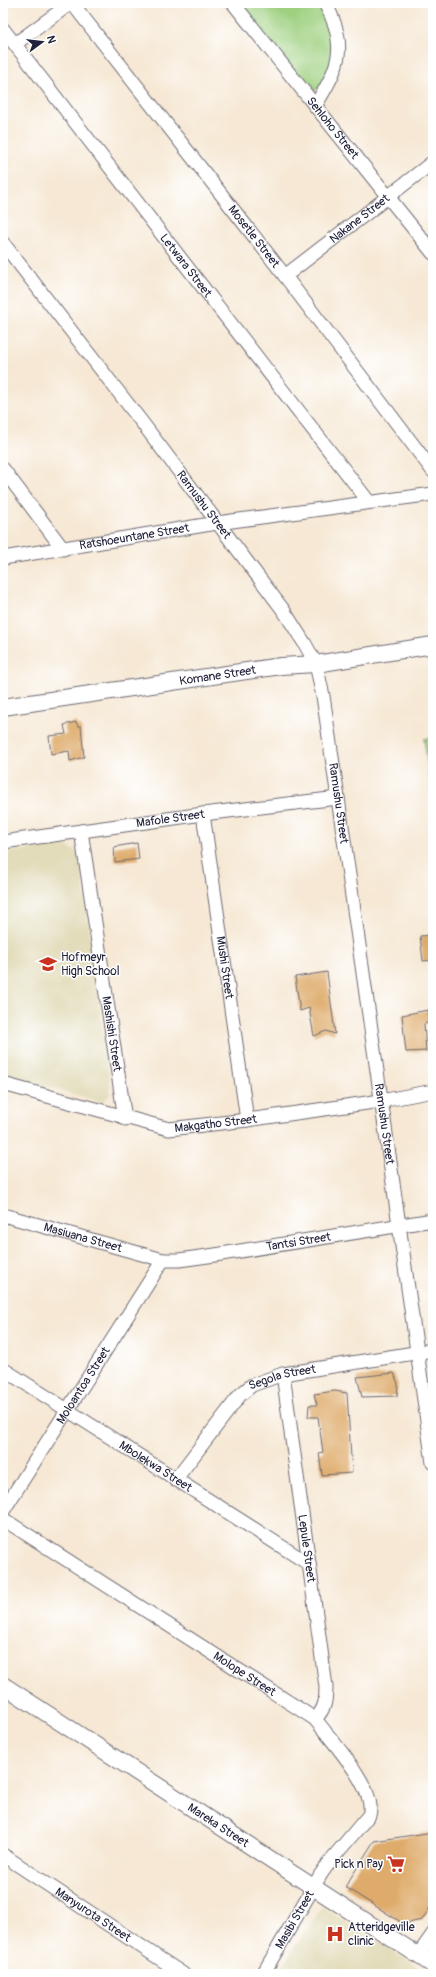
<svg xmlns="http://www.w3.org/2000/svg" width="436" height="1977" viewBox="0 0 436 1977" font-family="Pangolin,sans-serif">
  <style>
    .built { fill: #e2dcba }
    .green { fill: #9ed080; stroke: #60795e }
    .building { fill: #deab6b }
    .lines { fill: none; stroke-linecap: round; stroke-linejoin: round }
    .minor-casing { stroke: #6c6771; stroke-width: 15 }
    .tertiary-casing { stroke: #6c6771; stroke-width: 18 }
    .minor { stroke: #fff; stroke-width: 13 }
    .tertiary { stroke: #fff; stroke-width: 16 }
    .labels { text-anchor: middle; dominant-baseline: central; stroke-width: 3; stroke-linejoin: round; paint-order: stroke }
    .street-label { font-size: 12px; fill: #22223b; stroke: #fff }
    .poi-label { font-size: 12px; fill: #22223b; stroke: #fff; text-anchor: start }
  </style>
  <rect width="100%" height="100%" fill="#fff"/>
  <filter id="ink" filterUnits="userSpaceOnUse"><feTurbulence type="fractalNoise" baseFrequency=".025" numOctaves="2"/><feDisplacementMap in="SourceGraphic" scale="8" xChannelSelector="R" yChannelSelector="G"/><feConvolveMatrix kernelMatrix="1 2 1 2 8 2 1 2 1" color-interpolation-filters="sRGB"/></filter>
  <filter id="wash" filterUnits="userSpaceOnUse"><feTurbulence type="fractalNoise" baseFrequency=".012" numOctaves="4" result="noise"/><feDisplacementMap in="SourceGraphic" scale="16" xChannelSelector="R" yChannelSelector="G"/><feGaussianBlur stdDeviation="0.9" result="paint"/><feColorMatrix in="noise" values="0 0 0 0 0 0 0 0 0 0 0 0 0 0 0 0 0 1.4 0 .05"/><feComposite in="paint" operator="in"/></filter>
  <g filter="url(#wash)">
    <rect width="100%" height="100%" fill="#f6e8d4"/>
    <path class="built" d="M 64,845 L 79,853 L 111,1094 L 102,1102 L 3,1074 L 3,853 Z
      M 322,1907 L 429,1974 L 277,1974 Z"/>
    <path class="green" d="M 238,3 L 319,3 C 336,29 340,51 325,79 C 320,89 317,92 306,91 Z
      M 433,737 L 433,803 L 424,739 Z"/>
    <g id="blocks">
      <path class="building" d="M 76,722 L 78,726 L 81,726 L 84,757 L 70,761 L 69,751 L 51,754 L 49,736 L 66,734 L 64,725 Z
        M 137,843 L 139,859 L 115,862 L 114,847 Z
        M 433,935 L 433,960 L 423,961 L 420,936 Z
        M 327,972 L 335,1034 L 326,1031 L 314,1036 L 309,1008 L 300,1011 L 295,977 Z
        M 428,1010 L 430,1022 L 424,1024 L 426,1051 L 406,1052 L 402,1015 Z
        M 394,1373 L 398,1384 L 397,1396 L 362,1397 L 357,1377 Z
        M 335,1391 L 347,1393 L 352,1473 L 322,1475 L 319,1453 L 323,1452 L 318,1417 L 308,1417 L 309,1405 L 317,1405 L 314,1394 Z
        M 433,1832 L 433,1903 L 422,1920 L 404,1924 L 345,1887 L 374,1841 Z"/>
    </g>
  </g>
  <g filter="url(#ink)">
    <use href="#blocks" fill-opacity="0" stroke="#6c6771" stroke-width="1"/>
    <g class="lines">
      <g class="minor-casing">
        <g id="minor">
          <path id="s1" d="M 72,3 L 285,276 L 433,471"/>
          <path id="s2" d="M 233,3 L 433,253"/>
          <path id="s3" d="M 3,29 L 369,502"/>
          <path d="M 15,44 L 71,3"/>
          <path d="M 315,106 C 339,67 349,46 325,3"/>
          <path id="s4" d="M 3,243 L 144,425 L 284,611 L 305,644 L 316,664 L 323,696 L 338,798 L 433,1463"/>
          <path id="s5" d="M 285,276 L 433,162"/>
          <path d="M 3,469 L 63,549"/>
          <path id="s6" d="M 3,558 L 217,523 L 433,494"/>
          <path id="s7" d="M 203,814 L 247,1120"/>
          <path id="s8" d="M 81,831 L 125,1119"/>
          <path id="s9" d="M 3,842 L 203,814 L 338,798"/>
          <path id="s10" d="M 3,1084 L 169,1129 L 247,1120 L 381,1101 L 433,1091"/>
          <path id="s11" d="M 3,1215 L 163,1260 L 179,1260 L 215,1255 L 433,1220"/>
          <path id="s12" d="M 3,1369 L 309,1564"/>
          <path id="s13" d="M 283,1374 L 326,1687 C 326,1701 325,1709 315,1719"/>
          <path id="s14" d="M 175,1480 L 240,1395 L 252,1385 L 283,1374 L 433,1350"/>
          <path id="s15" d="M 3,1511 L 163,1260"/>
          <path id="s16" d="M 3,1519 L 315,1719 C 330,1739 378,1790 369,1815 L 331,1860 L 321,1874 L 263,1974"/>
          <path id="s17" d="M 3,1855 L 183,1974"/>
          <path d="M 418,1955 L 433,1934"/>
        </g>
      </g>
      <g class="tertiary-casing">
        <g id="tertiary">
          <path id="s18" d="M 3,707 L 281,666 L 316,664 L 433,645"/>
          <path id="s19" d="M 3,1685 L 433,1965"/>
        </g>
      </g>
      <use href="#minor" class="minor"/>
      <use href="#tertiary" class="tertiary"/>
    </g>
  </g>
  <defs>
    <g id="school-bare" transform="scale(1.38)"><path d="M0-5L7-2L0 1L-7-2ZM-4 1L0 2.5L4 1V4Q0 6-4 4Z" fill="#c8321e" stroke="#fff" stroke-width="2.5" paint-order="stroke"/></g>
    <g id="supermarket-bare" transform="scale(1.38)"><path d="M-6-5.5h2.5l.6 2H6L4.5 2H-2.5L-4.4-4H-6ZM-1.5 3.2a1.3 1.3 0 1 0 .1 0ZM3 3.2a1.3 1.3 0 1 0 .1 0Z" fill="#c8321e" stroke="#fff" stroke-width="2.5" paint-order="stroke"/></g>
    <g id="hospital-bare" transform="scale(1.38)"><path d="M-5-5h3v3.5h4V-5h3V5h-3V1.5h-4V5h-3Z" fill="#c8321e" stroke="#fff" stroke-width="2.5" paint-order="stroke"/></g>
  </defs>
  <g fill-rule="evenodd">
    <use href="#school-bare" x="48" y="964"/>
    <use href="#supermarket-bare" x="396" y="1864"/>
    <use href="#hospital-bare" x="335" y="1934"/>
  </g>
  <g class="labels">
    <g class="street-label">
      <text stroke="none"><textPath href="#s2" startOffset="160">Sehloho Street</textPath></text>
      <text stroke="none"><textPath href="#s5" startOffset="94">Nakane Street</textPath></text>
      <text stroke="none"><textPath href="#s1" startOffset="296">Mosetle Street</textPath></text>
      <text stroke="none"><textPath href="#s3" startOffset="299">Letwara Street</textPath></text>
      <text stroke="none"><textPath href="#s4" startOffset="330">Ramushu Street</textPath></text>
      <text stroke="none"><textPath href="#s6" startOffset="133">Ratshoeuntane Street</textPath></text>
      <text stroke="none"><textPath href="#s18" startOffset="217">Komane Street</textPath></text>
      <text stroke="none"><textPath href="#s4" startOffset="666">Ramushu Street</textPath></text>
      <text stroke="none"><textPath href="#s9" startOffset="169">Mafole Street</textPath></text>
      <text stroke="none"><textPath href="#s7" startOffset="155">Mushi Street</textPath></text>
      <text stroke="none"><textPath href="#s8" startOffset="205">Mashishi Street</textPath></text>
      <text stroke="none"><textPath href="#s10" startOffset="219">Makgatho Street</textPath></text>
      <text stroke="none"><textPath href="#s4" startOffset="990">Ramushu Street</textPath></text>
      <text stroke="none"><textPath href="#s11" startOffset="83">Masiuana Street</textPath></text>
      <text stroke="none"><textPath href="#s11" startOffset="303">Tantsi Street</textPath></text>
      <text stroke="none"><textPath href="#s14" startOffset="154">Segola Street</textPath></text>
      <text stroke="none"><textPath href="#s15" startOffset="149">Moloantoa Street</textPath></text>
      <text stroke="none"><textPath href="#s12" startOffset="181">Mbolekwa Street</textPath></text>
      <text stroke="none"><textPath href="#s13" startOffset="176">Lepule Street</textPath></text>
      <text stroke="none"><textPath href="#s16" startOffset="287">Molope Street</textPath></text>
      <text stroke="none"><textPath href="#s19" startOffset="257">Mareka Street</textPath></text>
      <text stroke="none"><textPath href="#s17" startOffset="108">Manyurota Street</textPath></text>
      <text transform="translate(295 1920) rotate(-60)">Masibi Street</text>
    </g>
    <g class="poi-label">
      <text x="61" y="957">Hofmeyr<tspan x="61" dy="14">High School</tspan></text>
      <text x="383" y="1864" text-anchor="end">Pick n Pay</text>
      <text x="348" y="1927">Atteridgeville<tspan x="348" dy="14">clinic</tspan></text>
    </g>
  </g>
  <rect width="436" height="1977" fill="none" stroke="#fff" stroke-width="16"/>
  <g transform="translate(42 42) rotate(75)" stroke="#ffffff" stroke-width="3" paint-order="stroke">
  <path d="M0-3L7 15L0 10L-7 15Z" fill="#22223b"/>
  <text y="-6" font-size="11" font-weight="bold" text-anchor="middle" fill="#22223b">N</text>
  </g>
</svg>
